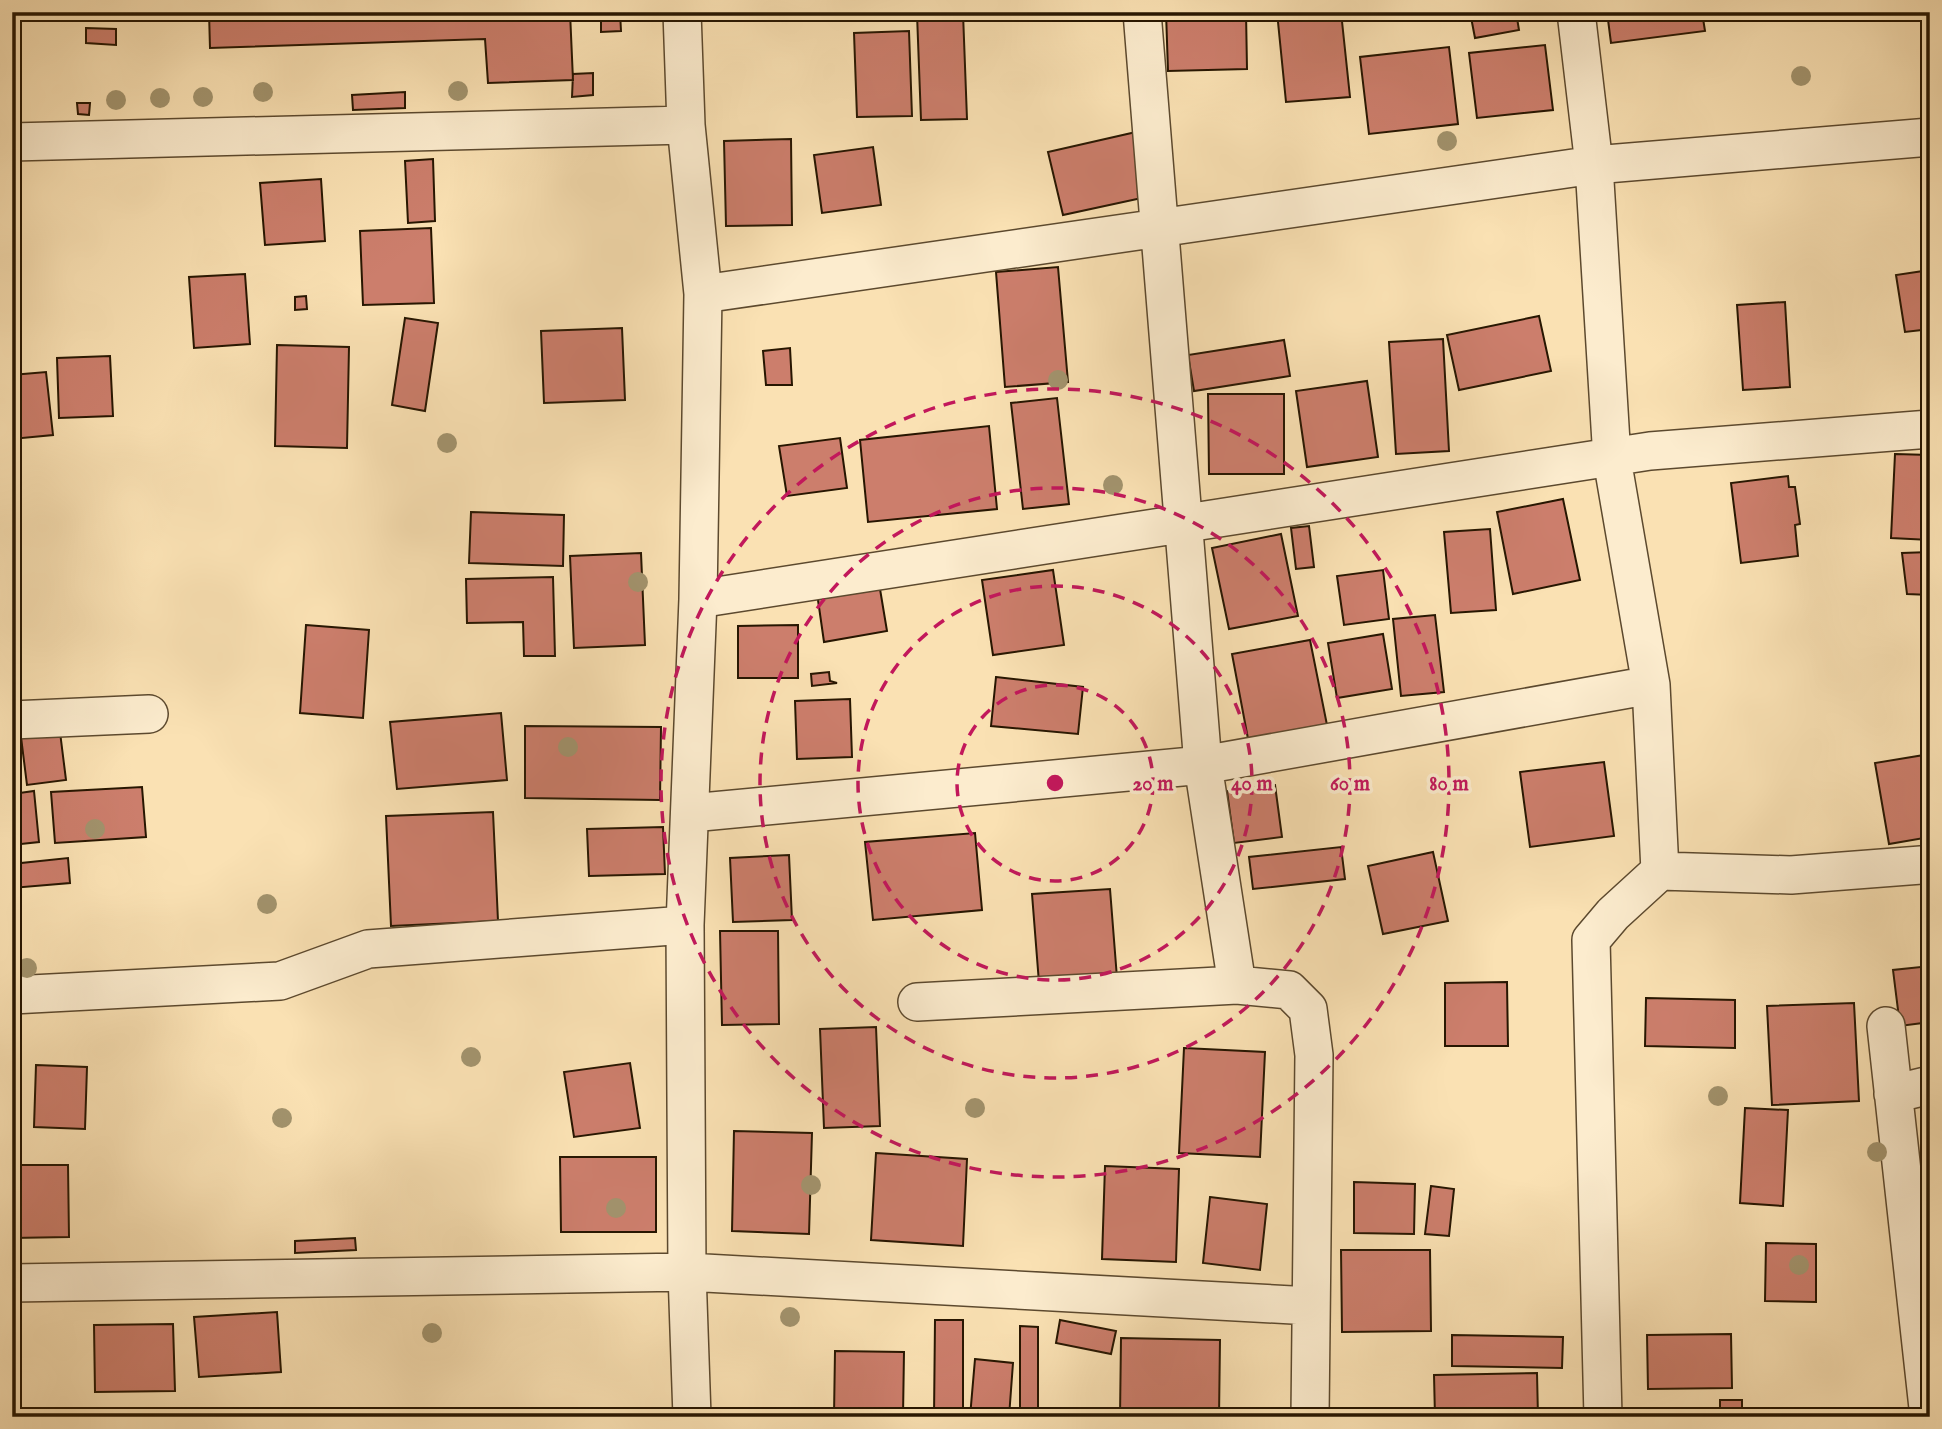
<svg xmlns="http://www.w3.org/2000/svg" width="1942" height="1429" viewBox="0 0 1942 1429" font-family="'IM FELL English',serif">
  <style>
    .building { fill: #cc7e6c; stroke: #271601; stroke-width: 2 }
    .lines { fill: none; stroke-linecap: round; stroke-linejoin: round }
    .minor-casing { stroke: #5c492e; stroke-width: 40 }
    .minor { stroke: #fcecce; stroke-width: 37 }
    .tree { fill: #a2936d }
    .ring { fill: none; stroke: #c2185b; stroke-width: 3.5; stroke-dasharray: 12 9 }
    .centre { fill: #c2185b; stroke: #fcecce; stroke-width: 3.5 }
    .ring-label { font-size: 21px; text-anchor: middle; font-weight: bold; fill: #c2185b; stroke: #fcecce; stroke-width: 7; stroke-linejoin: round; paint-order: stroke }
  </style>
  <rect width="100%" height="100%" fill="#fae1b3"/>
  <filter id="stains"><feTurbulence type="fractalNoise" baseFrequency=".00286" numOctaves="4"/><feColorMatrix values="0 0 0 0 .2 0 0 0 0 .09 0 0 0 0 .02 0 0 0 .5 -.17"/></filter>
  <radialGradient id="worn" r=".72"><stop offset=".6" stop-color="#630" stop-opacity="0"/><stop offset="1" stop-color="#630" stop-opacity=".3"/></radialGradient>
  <path class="building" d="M 209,12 L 570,12 L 573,80 L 488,83 L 485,39 L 210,48 Z
    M 601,12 L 620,12 L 621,31 L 601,32 Z
    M 1166,12 L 1246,12 L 1247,69 L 1168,71 Z
    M 1277,12 L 1341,12 L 1350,97 L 1286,102 Z
    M 1470,12 L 1516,12 L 1519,30 L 1475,38 Z
    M 1607,12 L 1702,12 L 1705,31 L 1611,43 Z
    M 963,13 L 967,119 L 921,120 L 917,14 Z
    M 86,28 L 116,29 L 116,45 L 86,43 Z
    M 909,31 L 912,116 L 857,117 L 854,33 Z
    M 1545,45 L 1553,110 L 1477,118 L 1469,53 Z
    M 1449,47 L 1458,124 L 1369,134 L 1360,57 Z
    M 593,73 L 593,95 L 572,97 L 573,74 Z
    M 405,92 L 405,108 L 353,110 L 352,95 Z
    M 77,103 L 90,103 L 89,115 L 78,114 Z
    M 1136,132 L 1151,196 L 1063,215 L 1048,152 Z
    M 791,139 L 792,225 L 726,226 L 724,141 Z
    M 873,147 L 881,205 L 822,213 L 814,155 Z
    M 433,159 L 435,221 L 408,223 L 405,161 Z
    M 321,179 L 325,241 L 265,245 L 260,183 Z
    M 431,228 L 434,303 L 363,305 L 360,231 Z
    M 1058,267 L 1068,382 L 1005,387 L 996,272 Z
    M 1930,270 L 1930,329 L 1905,332 L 1896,275 Z
    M 245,274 L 250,344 L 194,348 L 189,277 Z
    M 306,296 L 307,309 L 295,310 L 295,297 Z
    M 1785,302 L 1790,387 L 1743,390 L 1737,305 Z
    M 1539,316 L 1551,371 L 1459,390 L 1447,335 Z
    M 405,318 L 438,323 L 425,411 L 392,405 Z
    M 622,328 L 625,400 L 544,403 L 541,331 Z
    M 1443,339 L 1449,451 L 1396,454 L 1389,342 Z
    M 1284,340 L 1290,376 L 1194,391 L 1188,355 Z
    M 277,345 L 349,347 L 347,448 L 275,446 Z
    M 790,348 L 792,385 L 766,385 L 763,351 Z
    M 110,356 L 113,416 L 59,418 L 57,358 Z
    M 46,372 L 53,435 L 12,439 L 12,375 Z
    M 1367,381 L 1378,457 L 1307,467 L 1296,391 Z
    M 1208,394 L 1284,394 L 1284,474 L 1209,474 Z
    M 1057,398 L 1069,504 L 1023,509 L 1011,403 Z
    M 989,426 L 997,509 L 868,522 L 860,440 Z
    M 840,438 L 847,488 L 787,496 L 779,446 Z
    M 1895,454 L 1930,455 L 1930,540 L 1891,538 Z
    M 1788,476 L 1789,487 L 1795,487 L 1800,524 L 1795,525 L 1798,556 L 1741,563 L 1731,483 Z
    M 1563,499 L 1580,580 L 1513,594 L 1497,512 Z
    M 471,512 L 564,515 L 563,566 L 469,563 Z
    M 1309,526 L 1314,567 L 1296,569 L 1291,528 Z
    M 1490,529 L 1496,610 L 1451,613 L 1444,532 Z
    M 1281,534 L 1298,616 L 1229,629 L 1212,548 Z
    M 1930,552 L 1930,595 L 1907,594 L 1902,553 Z
    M 641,553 L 645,645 L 574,648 L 570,556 Z
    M 1053,570 L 1064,645 L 993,655 L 982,580 Z
    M 1383,570 L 1389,619 L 1344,625 L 1337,576 Z
    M 553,577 L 555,656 L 524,656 L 523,622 L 467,623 L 466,579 Z
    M 879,583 L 887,631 L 824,642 L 817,593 Z
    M 1435,615 L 1444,692 L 1401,696 L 1393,619 Z
    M 306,625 L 369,630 L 363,718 L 300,713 Z
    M 798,625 L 798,678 L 738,678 L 738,626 Z
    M 1383,634 L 1392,689 L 1337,698 L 1328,643 Z
    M 1310,640 L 1328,730 L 1249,744 L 1232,654 Z
    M 829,672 L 830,681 L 837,683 L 812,686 L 811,674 Z
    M 996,677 L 1083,687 L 1078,734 L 991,726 Z
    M 850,699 L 852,757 L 797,759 L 795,701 Z
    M 501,713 L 507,780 L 397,789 L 390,722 Z
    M 525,726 L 661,727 L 660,800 L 525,798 Z
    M 60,732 L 66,780 L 27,785 L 21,737 Z
    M 1930,754 L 1930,837 L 1889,844 L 1875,763 Z
    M 1604,762 L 1614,836 L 1530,847 L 1520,772 Z
    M 1275,785 L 1282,837 L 1234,843 L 1227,791 Z
    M 142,787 L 146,837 L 55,843 L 51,792 Z
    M 34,791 L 39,842 L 12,845 L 12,794 Z
    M 493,812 L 498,921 L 391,926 L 386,816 Z
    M 663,827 L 665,874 L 589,876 L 587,829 Z
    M 975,833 L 982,910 L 873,920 L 865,842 Z
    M 1341,847 L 1345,879 L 1253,889 L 1249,857 Z
    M 1433,852 L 1448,921 L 1383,934 L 1368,866 Z
    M 789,855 L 792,920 L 733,922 L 730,858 Z
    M 68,858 L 70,883 L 12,888 L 12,864 Z
    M 1110,889 L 1117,978 L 1039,983 L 1032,894 Z
    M 720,931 L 778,931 L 779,1024 L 722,1025 Z
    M 1930,966 L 1930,1022 L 1900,1026 L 1893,970 Z
    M 1507,982 L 1508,1046 L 1445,1046 L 1445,983 Z
    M 1646,998 L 1735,1000 L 1735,1048 L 1645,1046 Z
    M 1854,1003 L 1859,1101 L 1772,1105 L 1767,1006 Z
    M 876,1027 L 880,1126 L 824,1128 L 820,1029 Z
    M 1184,1048 L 1265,1052 L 1260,1157 L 1179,1153 Z
    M 630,1063 L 640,1128 L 574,1137 L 564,1072 Z
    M 36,1065 L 87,1067 L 85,1129 L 34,1127 Z
    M 1745,1108 L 1788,1110 L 1783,1206 L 1740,1203 Z
    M 734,1131 L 812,1133 L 809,1234 L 732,1231 Z
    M 876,1153 L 967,1159 L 963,1246 L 871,1240 Z
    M 560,1157 L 656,1157 L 656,1232 L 561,1232 Z
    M 12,1165 L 68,1165 L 69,1237 L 12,1238 Z
    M 1105,1166 L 1179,1169 L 1176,1262 L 1102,1259 Z
    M 1354,1182 L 1415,1184 L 1414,1234 L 1354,1233 Z
    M 1431,1186 L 1454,1189 L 1449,1236 L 1425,1234 Z
    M 1210,1197 L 1267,1204 L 1260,1270 L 1203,1263 Z
    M 355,1238 L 356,1250 L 295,1253 L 295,1241 Z
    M 1766,1243 L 1816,1244 L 1816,1302 L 1765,1301 Z
    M 1341,1250 L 1430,1250 L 1431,1331 L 1342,1332 Z
    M 277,1312 L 281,1372 L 199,1377 L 194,1317 Z
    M 935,1320 L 963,1320 L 963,1417 L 934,1417 Z
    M 1060,1320 L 1116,1331 L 1111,1354 L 1056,1343 Z
    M 173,1324 L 175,1391 L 95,1392 L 94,1325 Z
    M 1020,1326 L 1038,1327 L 1038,1417 L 1020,1417 Z
    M 1731,1334 L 1732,1388 L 1648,1389 L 1647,1335 Z
    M 1452,1335 L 1563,1337 L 1562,1368 L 1452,1366 Z
    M 1121,1338 L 1220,1340 L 1219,1417 L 1120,1417 Z
    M 835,1351 L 904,1352 L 903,1416 L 834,1415 Z
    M 975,1359 L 1013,1363 L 1009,1417 L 970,1417 Z
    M 1537,1373 L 1538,1417 L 1435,1417 L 1434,1375 Z
    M 1720,1400 L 1742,1400 L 1742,1417 L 1720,1417 Z
    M 164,1408 L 164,1417 L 87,1416 Z
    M 75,1410 L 75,1417 L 12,1417 Z"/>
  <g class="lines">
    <g class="minor-casing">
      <path id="minor" d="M 682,12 L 686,125 L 703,294 L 1594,165 L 1930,137
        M 1142,12 L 1203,765 L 1237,985
        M 1576,12 L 1594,165 L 1612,459 L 1651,685 L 1660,871 L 1613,914 L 1591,940 L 1603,1417
        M 12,142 L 686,125
        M 698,599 L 1650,451 L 1930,429
        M 12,720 L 149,714
        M 691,813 L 1203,765 L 1651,685
        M 1660,871 L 1791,875 L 1921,865
        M 12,995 L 280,981 L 368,949 L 685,925
        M 917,1002 L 1237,985 L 1289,990 L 1308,1009 L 1314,1055 L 1310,1417
        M 1886,1026 L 1929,1417
        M 1893,1094 L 1930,1085
        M 12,1283 L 687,1272 L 1311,1306
        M 692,1417 L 687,1272 L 685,925 L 698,599 L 703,294"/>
    </g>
    <use href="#minor" class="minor"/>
  </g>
  <g class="tree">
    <circle cx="1801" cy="76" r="10"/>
    <circle cx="458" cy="91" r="10"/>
    <circle cx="263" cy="92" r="10"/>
    <circle cx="203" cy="97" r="10"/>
    <circle cx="160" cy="98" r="10"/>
    <circle cx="116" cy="100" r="10"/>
    <circle cx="1447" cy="141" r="10"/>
    <circle cx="1058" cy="380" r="10"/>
    <circle cx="447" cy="443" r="10"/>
    <circle cx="1113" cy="485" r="10"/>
    <circle cx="638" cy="582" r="10"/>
    <circle cx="568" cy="747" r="10"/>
    <circle cx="95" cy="829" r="10"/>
    <circle cx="267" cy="904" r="10"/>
    <circle cx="27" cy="968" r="10"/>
    <circle cx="471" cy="1057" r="10"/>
    <circle cx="1718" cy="1096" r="10"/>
    <circle cx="975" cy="1108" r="10"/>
    <circle cx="282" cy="1118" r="10"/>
    <circle cx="1877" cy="1152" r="10"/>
    <circle cx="811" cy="1185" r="10"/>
    <circle cx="616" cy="1208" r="10"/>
    <circle cx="1799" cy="1265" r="10"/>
    <circle cx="790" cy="1317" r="10"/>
    <circle cx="432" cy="1333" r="10"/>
  </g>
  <g class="ring">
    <circle cx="1055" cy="783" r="98"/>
    <circle cx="1055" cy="783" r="197"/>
    <circle cx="1055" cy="783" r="295"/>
    <circle cx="1055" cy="783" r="394"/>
  </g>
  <circle cx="1055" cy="783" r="10" class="centre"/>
  <g class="ring-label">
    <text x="1153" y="790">20 m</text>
    <text x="1252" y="790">40 m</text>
    <text x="1350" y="790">60 m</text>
    <text x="1449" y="790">80 m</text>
  </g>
  <rect width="1942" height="1429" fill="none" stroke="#fae1b3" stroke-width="42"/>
  <rect x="14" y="14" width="1914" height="1401" fill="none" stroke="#271601" stroke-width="3.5"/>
  <rect x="21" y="21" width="1900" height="1387" fill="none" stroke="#271601" stroke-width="2"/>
  <rect width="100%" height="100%" filter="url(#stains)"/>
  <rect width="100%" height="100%" fill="url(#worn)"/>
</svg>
